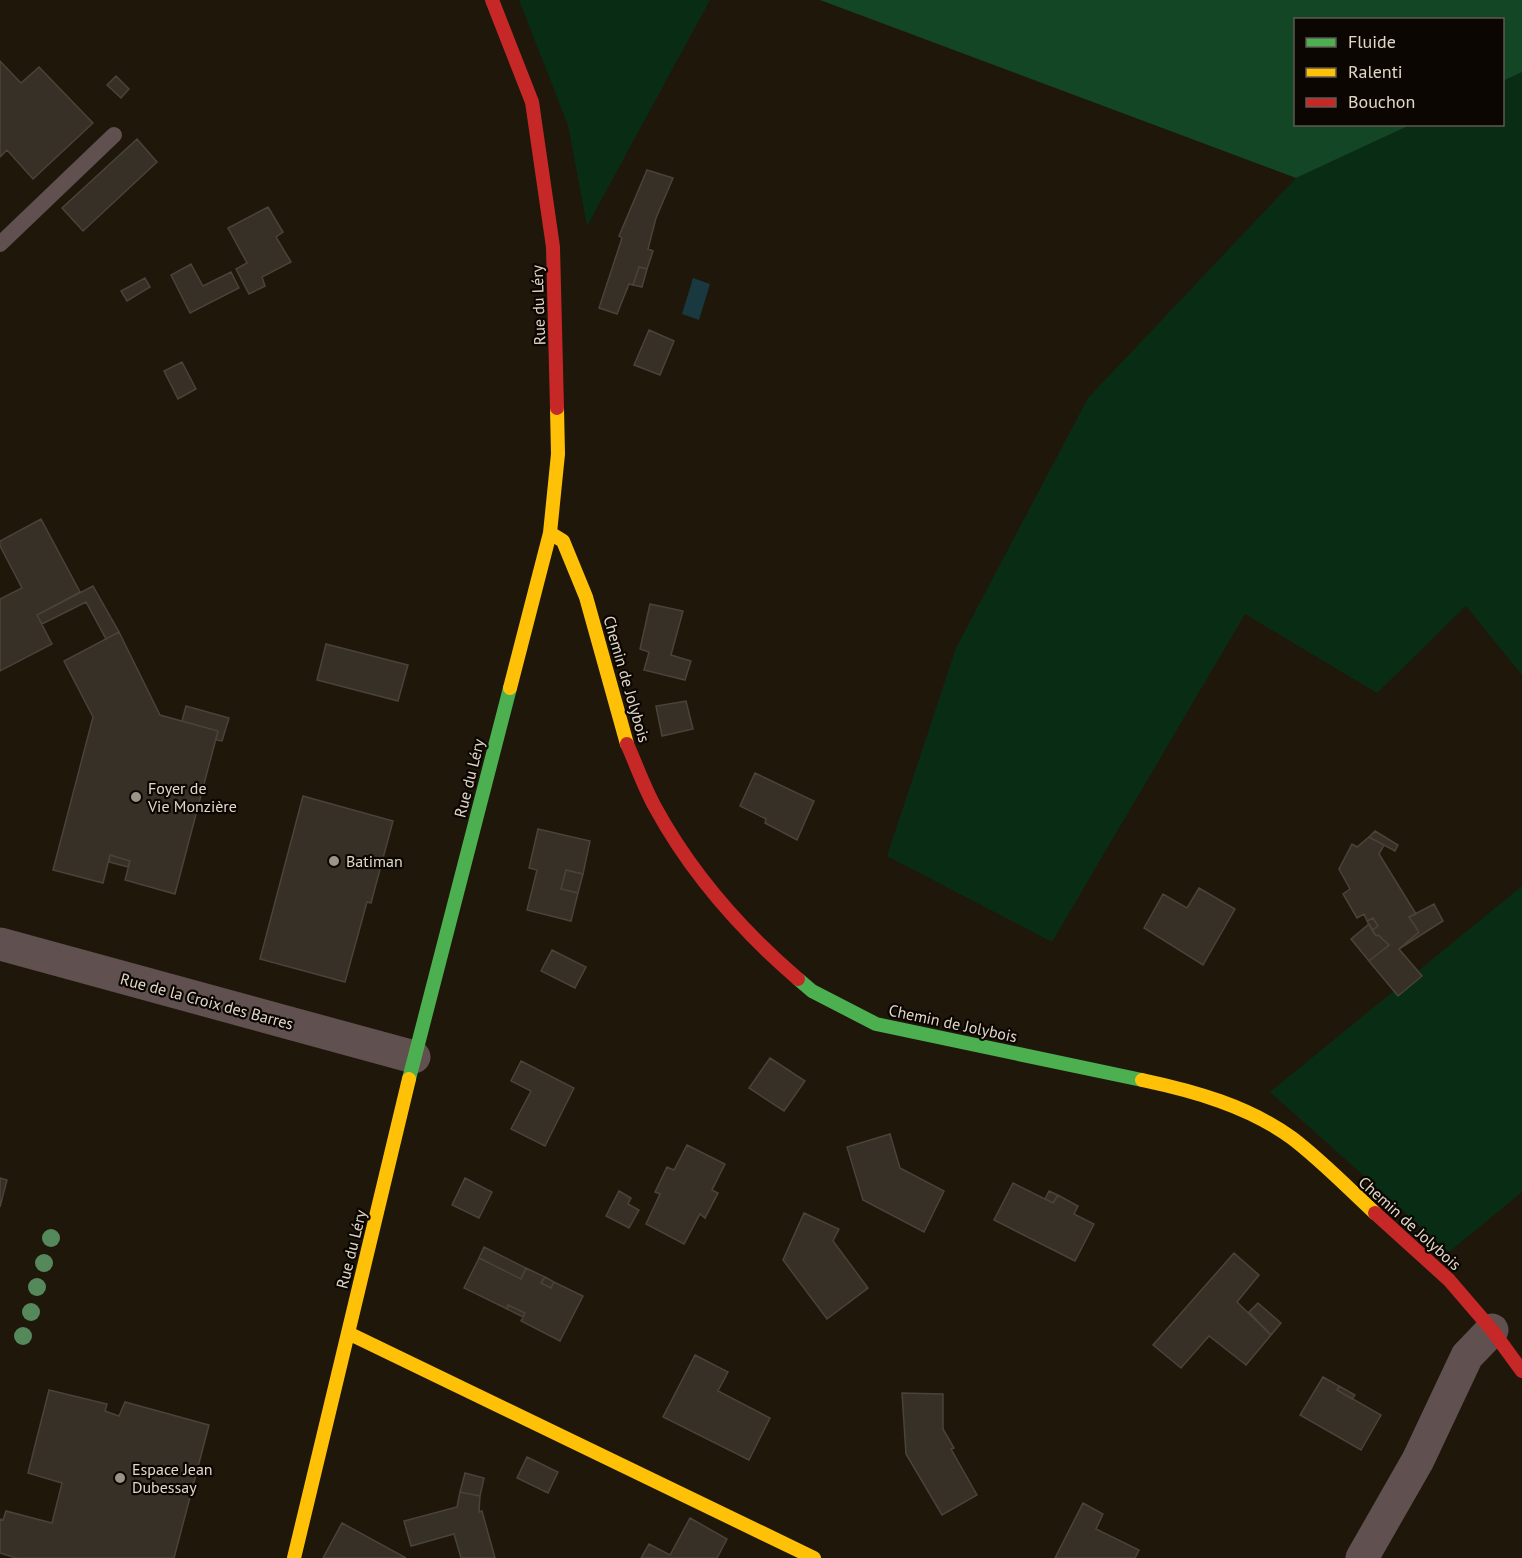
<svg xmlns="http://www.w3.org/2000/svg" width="1522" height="1558" viewBox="0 0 1522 1558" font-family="'PT Sans',sans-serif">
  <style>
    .green { fill: #092d14 }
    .forest { fill: #124624 }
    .water { fill: #19383f }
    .building { fill: #373026; stroke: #4a4339; stroke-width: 1.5 }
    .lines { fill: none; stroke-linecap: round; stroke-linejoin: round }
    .lane { stroke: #605050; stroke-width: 16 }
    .street { stroke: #605050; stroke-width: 33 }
    .fast { stroke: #4caf50; stroke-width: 14 }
    .slow { stroke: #ffc107; stroke-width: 14 }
    .jam { stroke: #c62828; stroke-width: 14 }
    .tree { fill: #55895c }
    .poi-dot { fill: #9c9486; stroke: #0b0601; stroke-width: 2 }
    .labels { text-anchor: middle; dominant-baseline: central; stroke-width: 4.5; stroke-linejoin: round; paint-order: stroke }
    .street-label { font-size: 16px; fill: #e0d7c9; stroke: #0b0601 }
    .poi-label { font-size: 16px; fill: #e0d7c9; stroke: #0b0601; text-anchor: start }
  </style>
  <rect width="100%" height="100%" fill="#1f170a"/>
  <path class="green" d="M 519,0 L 710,0 L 587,226 L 568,125 Z
    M 1522,72 L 1522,675 L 1466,606 L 1377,693 L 1245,614 L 1052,942 L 887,856 L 956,648 L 1088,398 L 1296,178 L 1410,125 L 1502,124 L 1503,81 Z
    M 1522,886 L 1522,1192 L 1449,1252 L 1270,1092 Z"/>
  <path class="forest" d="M 820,0 L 1522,0 L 1522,72 L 1503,81 L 1502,20 L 1296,20 L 1296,124 L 1410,125 L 1296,178 Z"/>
  <path class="water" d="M 693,278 L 710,284 L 699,320 L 682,314 Z"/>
  <path class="building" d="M 0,61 L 21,83 L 39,67 L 93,123 L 33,179 L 7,150 L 0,157 Z
    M 116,76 L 129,89 L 121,98 L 107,85 Z
    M 137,139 L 157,162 L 83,231 L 62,208 Z
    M 647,170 L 673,178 L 656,218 L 648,249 L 653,251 L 647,269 L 639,267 L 633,285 L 629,284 L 617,314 L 599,308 L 622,238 L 619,236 Z
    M 268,207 L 283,232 L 276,237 L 291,262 L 262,277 L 265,286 L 249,294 L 236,269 L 247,263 L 228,228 Z
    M 191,264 L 203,286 L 231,272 L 239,288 L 190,313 L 171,275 Z
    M 639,267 L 647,269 L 642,287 L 633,285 Z
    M 145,278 L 150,287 L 127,301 L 121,291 Z
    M 649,330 L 674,341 L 660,375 L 634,365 Z
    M 182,362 L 196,389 L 178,399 L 164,371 Z
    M 41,519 L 80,592 L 37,615 L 52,644 L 0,671 L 0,599 L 22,588 L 0,546 L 0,541 Z
    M 93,586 L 119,632 L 106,639 L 86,602 L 42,624 L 37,615 Z
    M 650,604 L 683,611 L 671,655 L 691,661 L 685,680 L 644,670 L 649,652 L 640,649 Z
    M 119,632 L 160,715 L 218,731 L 175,894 L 125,880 L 130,861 L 110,855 L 103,883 L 53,870 L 93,717 L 64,661 Z
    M 326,644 L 408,665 L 398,701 L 317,680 Z
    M 686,701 L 693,729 L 662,736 L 656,706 Z
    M 186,706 L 229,718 L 222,741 L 216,740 L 218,731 L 182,721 Z
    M 755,773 L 814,801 L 797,840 L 765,823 L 766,819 L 740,806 Z
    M 303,796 L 393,821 L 371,903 L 367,902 L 345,982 L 260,959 Z
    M 538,829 L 590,841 L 583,874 L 566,870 L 561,889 L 578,893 L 571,921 L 527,910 L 537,870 L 529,868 Z
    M 1375,831 L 1398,845 L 1395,851 L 1369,837 Z
    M 1369,837 L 1384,845 L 1379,854 L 1416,914 L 1409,917 L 1419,932 L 1399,949 L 1422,976 L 1398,996 L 1369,961 L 1389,945 L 1378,935 L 1376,936 L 1372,930 L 1378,926 L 1373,918 L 1367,921 L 1364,914 L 1357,918 L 1343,894 L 1350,889 L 1339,869 L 1352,844 L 1357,847 Z
    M 110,855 L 130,861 L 128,867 L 109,862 Z
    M 566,870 L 583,874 L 578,893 L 561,889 Z
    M 1199,888 L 1235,909 L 1203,965 L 1144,928 L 1163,894 L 1187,908 Z
    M 1434,904 L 1443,921 L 1399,949 L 1419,932 L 1409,917 Z
    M 1373,918 L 1378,926 L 1372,930 L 1367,921 Z
    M 1369,924 L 1376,936 L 1378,935 L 1389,945 L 1369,961 L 1351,939 Z
    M 552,950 L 586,967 L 575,988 L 541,971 Z
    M 770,1058 L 805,1081 L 784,1111 L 749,1088 Z
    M 521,1061 L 574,1088 L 545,1146 L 511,1129 L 531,1091 L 511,1081 Z
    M 890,1134 L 900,1168 L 944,1191 L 924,1232 L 863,1200 L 847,1147 Z
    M 687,1145 L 725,1164 L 712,1190 L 718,1193 L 705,1218 L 700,1214 L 684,1244 L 646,1224 L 660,1194 L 655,1192 L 667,1167 L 674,1170 Z
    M 0,1178 L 7,1180 L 0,1207 Z
    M 465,1178 L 492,1192 L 479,1218 L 452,1205 Z
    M 1013,1183 L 1053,1203 L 1058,1195 L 1078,1206 L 1074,1214 L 1094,1224 L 1075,1261 L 994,1220 Z
    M 619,1191 L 631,1198 L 628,1204 L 639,1210 L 629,1228 L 606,1216 Z
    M 1049,1191 L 1058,1195 L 1053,1203 L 1045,1199 Z
    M 804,1213 L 839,1229 L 833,1241 L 868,1288 L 827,1319 L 783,1260 Z
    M 484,1247 L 526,1268 L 521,1279 L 479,1258 Z
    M 1234,1253 L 1259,1275 L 1237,1302 L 1271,1335 L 1246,1365 L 1209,1336 L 1181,1368 L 1153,1345 Z
    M 479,1258 L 521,1279 L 526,1268 L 545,1277 L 541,1283 L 551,1288 L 554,1282 L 583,1296 L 560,1341 L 521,1321 L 525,1313 L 508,1305 L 507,1309 L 464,1288 Z
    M 545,1277 L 554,1282 L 551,1288 L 541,1283 Z
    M 1258,1303 L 1281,1323 L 1271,1335 L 1249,1312 Z
    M 508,1305 L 525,1313 L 523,1317 L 507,1309 Z
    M 695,1355 L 728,1372 L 718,1391 L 770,1418 L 749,1460 L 663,1417 Z
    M 1323,1377 L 1339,1386 L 1337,1390 L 1381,1415 L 1361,1450 L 1300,1415 Z
    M 1339,1386 L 1355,1395 L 1352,1399 L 1337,1390 Z
    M 49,1390 L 107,1404 L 105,1411 L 119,1416 L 125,1402 L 209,1425 L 174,1558 L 16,1558 L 0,1553 L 0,1519 L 3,1520 L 6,1511 L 52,1523 L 62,1483 L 28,1473 Z
    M 902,1393 L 943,1394 L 943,1429 L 954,1448 L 951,1449 L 977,1495 L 942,1515 L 906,1454 Z
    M 527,1457 L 558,1472 L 548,1493 L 517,1478 Z
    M 465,1473 L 484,1478 L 480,1496 L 460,1492 Z
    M 460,1492 L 480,1496 L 479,1512 L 482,1511 L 495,1558 L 461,1558 L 454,1534 L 411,1546 L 404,1521 L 457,1507 Z
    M 1083,1503 L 1103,1514 L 1096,1529 L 1139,1550 L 1135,1558 L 1055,1558 Z
    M 690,1518 L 727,1539 L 717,1558 L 641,1558 L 649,1544 L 670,1555 Z
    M 342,1523 L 406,1558 L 323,1558 Z"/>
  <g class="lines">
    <path class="lane" d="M 0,244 L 114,135"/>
    <path class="street" d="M 0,944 L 414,1057
      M 1362,1558 L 1418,1460 L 1467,1356 L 1492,1330"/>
    <path class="fast" d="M 798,979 L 812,991 L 876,1024 L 1142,1080
      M 409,1079 L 510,688"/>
    <path class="slow" d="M 550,533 L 563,541 L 586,597 L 627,744
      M 510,688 L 550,533 L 558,454 L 557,408
      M 1142,1080 C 1194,1091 1248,1106 1292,1138 C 1321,1160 1348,1188 1375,1213
      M 348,1333 L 814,1558
      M 294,1558 L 409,1079"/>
    <path class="jam" d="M 492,0 L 532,102 L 553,247 L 557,408
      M 627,744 C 636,764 644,787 655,807 C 691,873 741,930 798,979
      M 1375,1213 L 1449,1280 L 1492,1330 L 1522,1371"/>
  </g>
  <g class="tree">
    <circle cx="51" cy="1238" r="9"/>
    <circle cx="44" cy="1263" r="9"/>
    <circle cx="37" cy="1287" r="9"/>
    <circle cx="31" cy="1312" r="9"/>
    <circle cx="23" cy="1336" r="9"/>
  </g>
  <g class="poi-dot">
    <circle cx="136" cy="797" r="6"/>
    <circle cx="334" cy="861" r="6"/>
    <circle cx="120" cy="1478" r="6"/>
  </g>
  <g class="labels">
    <g class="street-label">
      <text transform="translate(538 305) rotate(-92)">Rue du Léry</text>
      <text transform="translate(627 679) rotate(74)">Chemin de Jolybois</text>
      <text transform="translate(469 778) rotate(-76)">Rue du Léry</text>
      <text transform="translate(207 1001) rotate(15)">Rue de la Croix des Barres</text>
      <text transform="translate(953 1023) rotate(12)">Chemin de Jolybois</text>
      <text transform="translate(1410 1223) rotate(42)">Chemin de Jolybois</text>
      <text transform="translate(351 1249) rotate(-76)">Rue du Léry</text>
    </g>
    <g class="poi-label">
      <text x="148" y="788">Foyer de<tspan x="148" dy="18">Vie Monzière</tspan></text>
      <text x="346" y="861">Batiman</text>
      <text x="132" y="1469">Espace Jean<tspan x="132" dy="18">Dubessay</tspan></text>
    </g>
  </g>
  <rect x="1294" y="18" width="210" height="108" fill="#0b0601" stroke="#605a51" stroke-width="1.5"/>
  <rect x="1306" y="38" width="30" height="9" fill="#4caf50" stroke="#605a51" stroke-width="1.5"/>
  <text x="1348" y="48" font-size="18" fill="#e0d7c9">Fluide</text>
  <rect x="1306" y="68" width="30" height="9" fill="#ffc107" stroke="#605a51" stroke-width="1.5"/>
  <text x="1348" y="78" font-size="18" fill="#e0d7c9">Ralenti</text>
  <rect x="1306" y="98" width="30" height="9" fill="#c62828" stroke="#605a51" stroke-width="1.5"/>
  <text x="1348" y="108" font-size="18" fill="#e0d7c9">Bouchon</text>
</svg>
